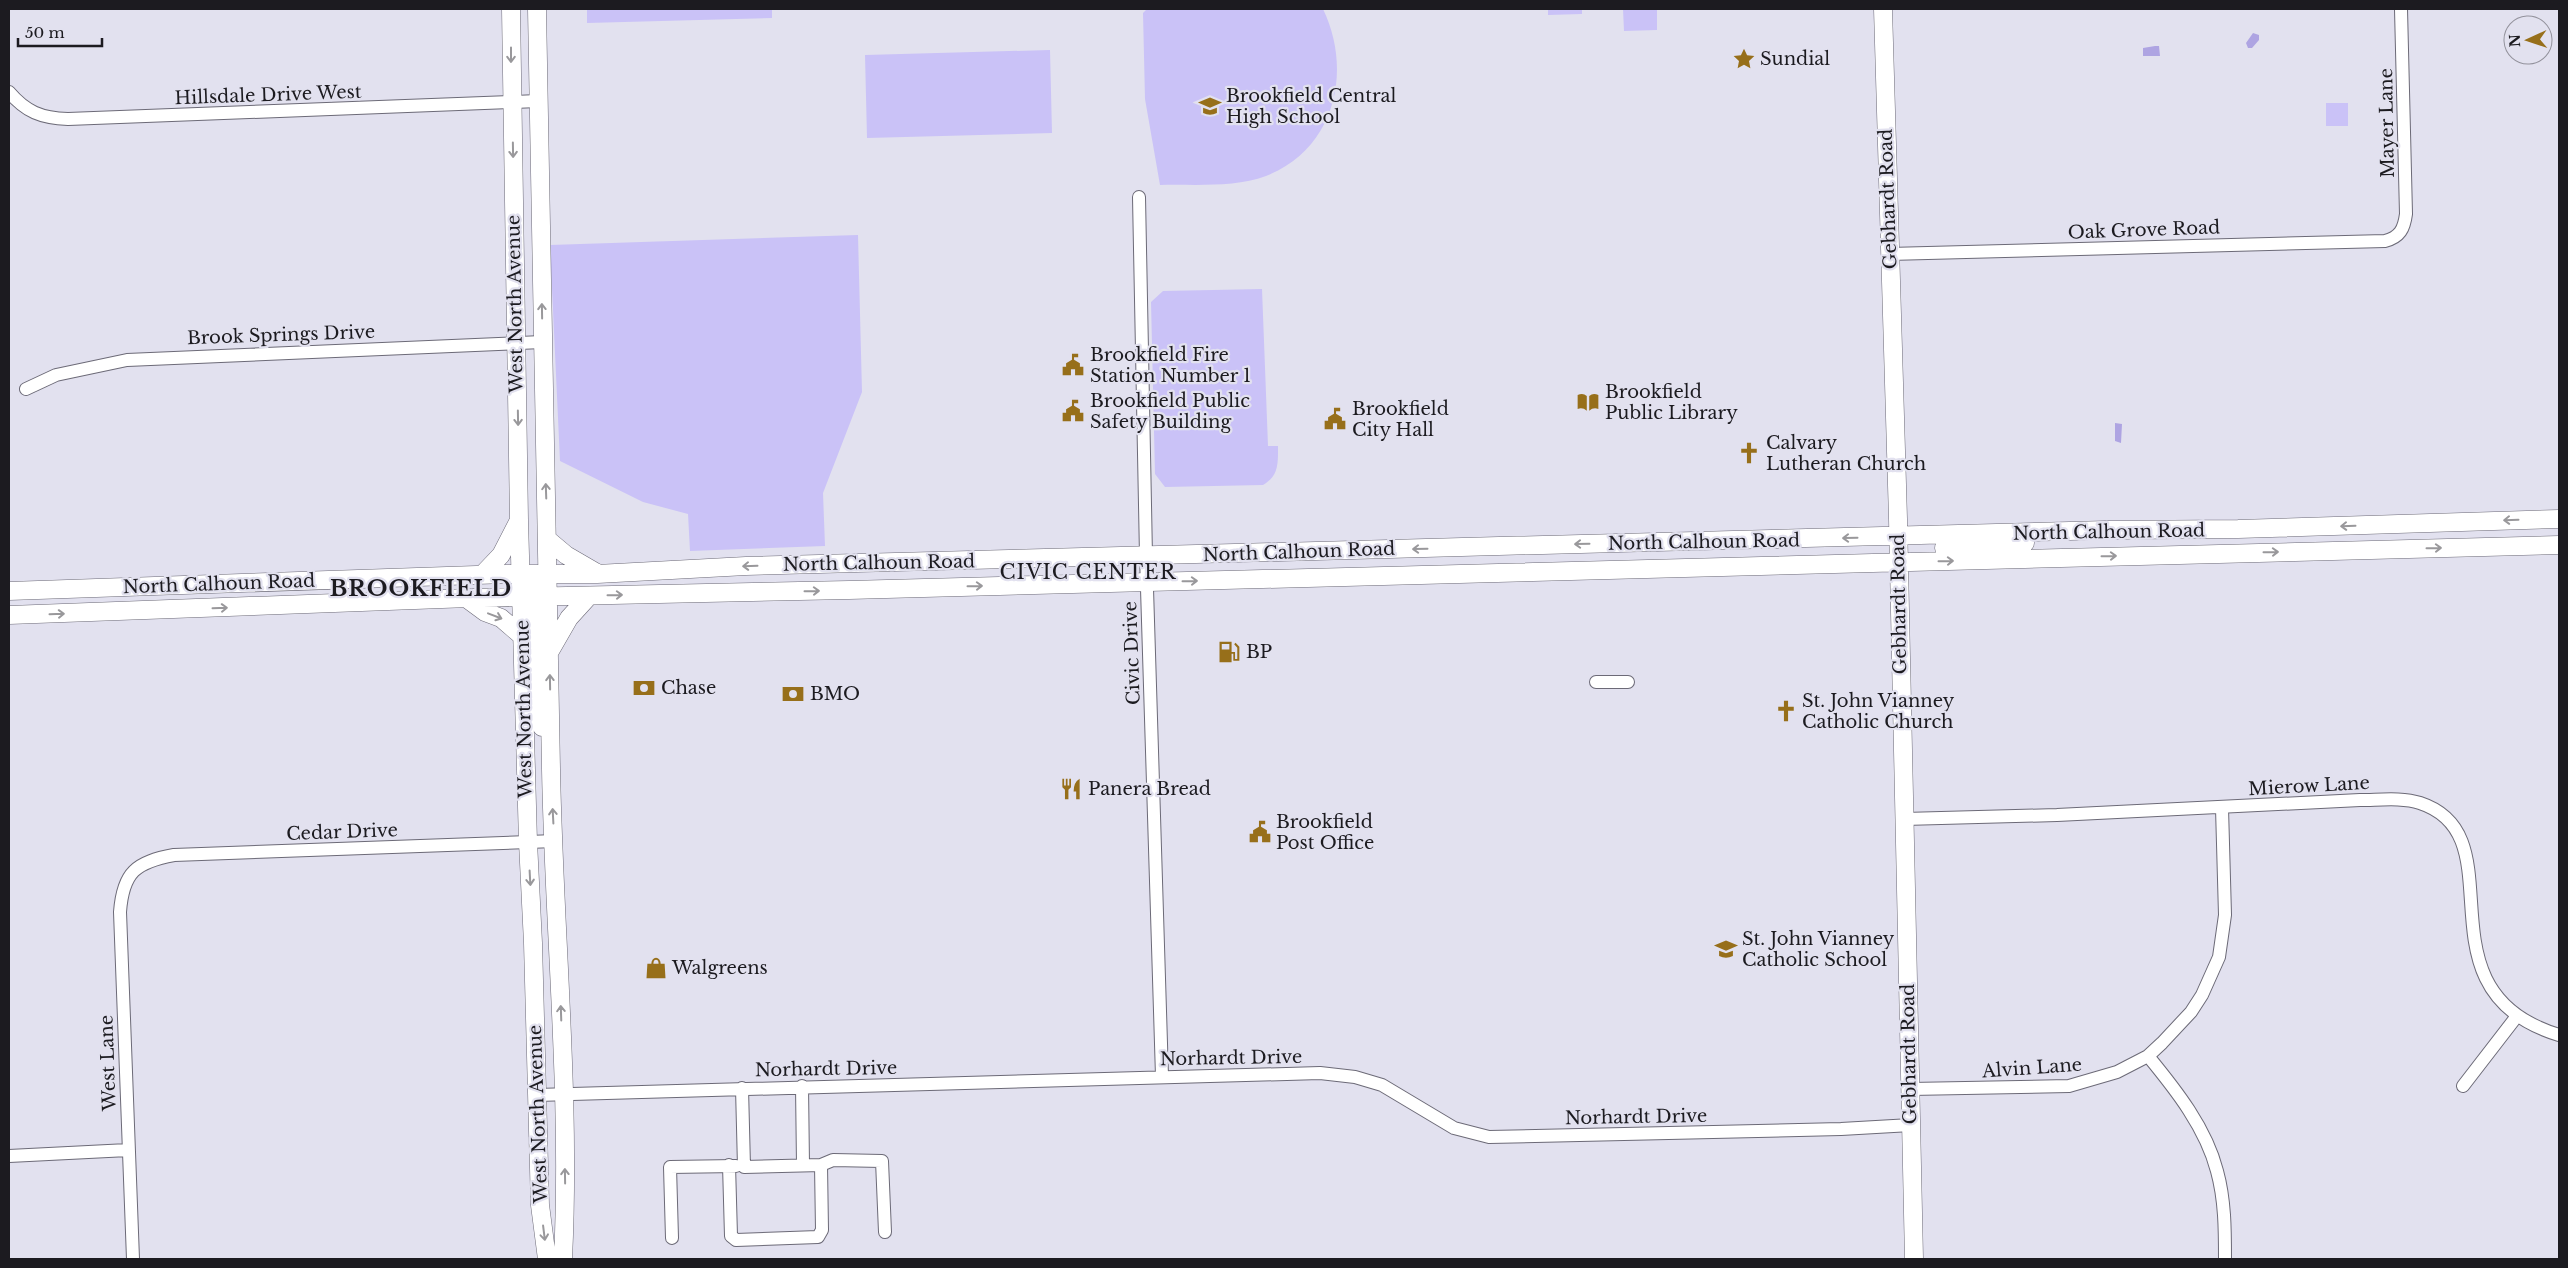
<svg xmlns="http://www.w3.org/2000/svg" width="2568" height="1268" viewBox="0 0 2568 1268" font-family="'Libre Baskerville',serif">
  <style>
    .green { fill: #cac2f7 }
    .water { fill: #aea4e2 }
    .lines { fill: none; stroke-linecap: round; stroke-linejoin: round }
    .street-casing { stroke: #6c6a77; stroke-width: 14 }
    .secondary-casing { stroke: #6c6a77; stroke-width: 19 }
    .street { stroke: #fff; stroke-width: 12 }
    .secondary { stroke: #fff; stroke-width: 18 }
    .oneway { stroke: #99989b }
    .labels { text-anchor: middle; dominant-baseline: central; stroke-width: 4.5; stroke-linejoin: round; paint-order: stroke }
    .poi-label { font-size: 18px; fill: #1c1b20; stroke: #e2e1ef; text-anchor: start }
    .street-label { font-size: 18px; fill: #1c1b20; stroke: #e2e1ef }
    .quarter-label { font-size: 20px; letter-spacing: 1px; fill: #1c1b20; stroke: #e2e1ef }
    .district-label { font-size: 22px; font-weight: bold; letter-spacing: 1px; fill: #1c1b20; stroke: #e2e1ef }
  </style>
  <rect width="100%" height="100%" fill="#e2e1ef"/>
  <path class="green" d="M 587,9 L 772,9 L 772,18 L 587,23 Z
    M 1147,9 L 1323,9 C 1353,71 1335,149 1266,176 C 1234,188 1194,184 1160,185 L 1145,99 L 1143,13 Z
    M 1548,9 L 1582,9 L 1582,14 L 1548,15 Z
    M 1623,9 L 1657,9 L 1657,30 L 1624,31 Z
    M 1050,50 L 1052,133 L 867,138 L 865,55 Z
    M 2326,103 L 2348,103 L 2348,126 L 2326,126 Z
    M 858,235 L 862,392 L 823,493 L 825,546 L 690,551 L 688,514 L 643,502 L 560,461 L 550,245 Z
    M 1262,289 L 1268,446 L 1278,446 C 1278,463 1279,476 1263,485 L 1165,487 L 1155,474 L 1151,302 L 1163,291 Z"/>
  <path class="water" d="M 2253,33 L 2259,35 L 2259,40 L 2252,48 L 2248,48 L 2246,43 Z
    M 2155,46 L 2159,46 L 2160,56 L 2143,56 L 2143,48 Z
    M 2115,423 L 2122,424 L 2121,443 L 2115,441 Z"/>
  <g class="lines">
    <g class="street-casing">
      <path id="street" d="M 9,92 C 26,112 41,118 68,119 L 538,101
        M 1139,197 L 1146,556 L 1162,1076
        M 1889,254 L 2385,241 C 2400,237 2404,229 2406,214 L 2401,9
        M 26,389 L 56,375 L 127,360 L 542,342
        M 1596,682 L 1628,682
        M 1904,819 L 2057,815 L 2360,800 C 2379,800 2402,797 2420,803 C 2521,836 2411,990 2559,1035
        M 2148,1056 C 2176,1090 2206,1128 2217,1171 C 2225,1200 2225,1230 2225,1259
        M 802,1086 L 803,1165
        M 2463,1086 L 2517,1016
        M 742,1088 L 744,1167 L 821,1165 L 833,1160 L 882,1161 L 885,1232
        M 1910,1089 L 2069,1086 L 2117,1072 L 2148,1056 L 2162,1043 L 2191,1012 L 2202,995 L 2219,957 L 2225,915 L 2222,808
        M 537,1095 L 1320,1073 L 1355,1077 L 1382,1085 L 1454,1128 L 1489,1137 L 1841,1129 L 1911,1125
        M 9,1156 L 128,1150
        M 729,1165 L 731,1236 L 736,1240 L 818,1237 L 822,1230 L 821,1165
        M 672,1238 L 670,1167 L 736,1166
        M 133,1259 L 120,912 C 123,872 136,862 174,855 L 555,841"/>
    </g>
    <g class="secondary-casing">
      <path id="secondary" d="M 511,9 L 519,520 L 528,842 L 533,943 L 540,1205 L 547,1259
        M 537,9 C 542,262 546,516 551,769 C 554,933 571,1096 563,1259
        M 1883,9 L 1898,519 L 1914,1259
        M 547,539 L 566,555 L 597,573
        M 1944,548 L 1999,547 L 2025,543
        M 482,575 L 501,555 L 518,522
        M 532,586 L 535,597 L 538,701 L 542,727
        M 9,591 L 506,574 L 597,574 L 746,566 L 2107,530 L 2238,529 L 2559,519
        M 466,598 L 485,612 L 501,618 L 523,637
        M 9,615 L 469,598 L 849,590 L 2559,545
        M 550,651 L 569,618 L 589,596"/>
    </g>
    <use href="#street" class="street"/>
    <use href="#secondary" class="secondary"/>
  </g>
  <defs><path id="oneway-shaft" d="M-6 0H5M1.5-3L5.5 0L1.5 3" fill="none" stroke-width="1.6" stroke-linecap="round" stroke-linejoin="round" transform="scale(1.25)"/></defs>
  <g class="oneway">
    <use href="#oneway-shaft" transform="translate(511 55) rotate(90)"/>
    <use href="#oneway-shaft" transform="translate(513 150) rotate(89)"/>
    <use href="#oneway-shaft" transform="translate(542 311) rotate(-91)"/>
    <use href="#oneway-shaft" transform="translate(518 418) rotate(89)"/>
    <use href="#oneway-shaft" transform="translate(546 491) rotate(-92)"/>
    <use href="#oneway-shaft" transform="translate(2511 520) rotate(178)"/>
    <use href="#oneway-shaft" transform="translate(2348 526) rotate(178)"/>
    <use href="#oneway-shaft" transform="translate(1850 538) rotate(179)"/>
    <use href="#oneway-shaft" transform="translate(1582 544) rotate(179)"/>
    <use href="#oneway-shaft" transform="translate(2434 548) rotate(-1)"/>
    <use href="#oneway-shaft" transform="translate(1420 549) rotate(179)"/>
    <use href="#oneway-shaft" transform="translate(2271 552) rotate(-1)"/>
    <use href="#oneway-shaft" transform="translate(2109 556) rotate(-1)"/>
    <use href="#oneway-shaft" transform="translate(1946 561) rotate(-1)"/>
    <use href="#oneway-shaft" transform="translate(750 566) rotate(178)"/>
    <use href="#oneway-shaft" transform="translate(1190 581) rotate(-1)"/>
    <use href="#oneway-shaft" transform="translate(975 586) rotate(-1)"/>
    <use href="#oneway-shaft" transform="translate(812 591) rotate(-1)"/>
    <use href="#oneway-shaft" transform="translate(615 595) rotate(-1)"/>
    <use href="#oneway-shaft" transform="translate(220 608) rotate(-2)"/>
    <use href="#oneway-shaft" transform="translate(57 614) rotate(-2)"/>
    <use href="#oneway-shaft" transform="translate(495 616) rotate(21)"/>
    <use href="#oneway-shaft" transform="translate(550 682) rotate(-91)"/>
    <use href="#oneway-shaft" transform="translate(553 816) rotate(-93)"/>
    <use href="#oneway-shaft" transform="translate(530 878) rotate(87)"/>
    <use href="#oneway-shaft" transform="translate(561 1013) rotate(-92)"/>
    <use href="#oneway-shaft" transform="translate(565 1176) rotate(-91)"/>
    <use href="#oneway-shaft" transform="translate(544 1233) rotate(83)"/>
  </g>
  <defs>
    <g id="sight-bare" transform="scale(1.725)"><path d="M0-6L1.8-2.2L6-1.7L2.9 1.2L3.7 5.4L0 3.3L-3.7 5.4L-2.9 1.2L-6-1.7L-1.8-2.2Z" fill="#976f1a" stroke="#e2e1ef" stroke-width="2.5" paint-order="stroke"/></g>
    <g id="school-bare" transform="scale(1.725)"><path d="M0-5L7-2L0 1L-7-2ZM-4 1L0 2.5L4 1V4Q0 6-4 4Z" fill="#976f1a" stroke="#e2e1ef" stroke-width="2.5" paint-order="stroke"/></g>
    <g id="civic-bare" transform="scale(1.725)"><path d="M-.6-6.5H3V-4.5H.6V-3L4-1V1h2V6H-6V1h2V-1L-.6-3ZM-1.2 2.5V6h2.4V2.5Z" fill="#976f1a" stroke="#e2e1ef" stroke-width="2.5" paint-order="stroke"/></g>
    <g id="library-bare" transform="scale(1.725)"><path d="M-6-4Q-3-5.5-.7-3.5V5Q-3 3-6 4ZM6-4Q3-5.5 .7-3.5V5Q3 3 6 4Z" fill="#976f1a" stroke="#e2e1ef" stroke-width="2.5" paint-order="stroke"/></g>
    <g id="church-bare" transform="scale(1.725)"><path d="M-1.2-6h2.4v3.5h3.3v2.4h-3.3V6h-2.4V-.1h-3.3v-2.4h3.3Z" fill="#976f1a" stroke="#e2e1ef" stroke-width="2.5" paint-order="stroke"/></g>
    <g id="fuel-bare" transform="scale(1.725)"><path d="M-5.5-6h7V0h2V4h1.3V-2.5L3-4.5l.8-.8L6-3V5H2.5V1h-1V6h-7ZM-4.2-4.7v3.2H.2V-4.7Z" fill="#976f1a" stroke="#e2e1ef" stroke-width="2.5" paint-order="stroke"/></g>
    <g id="bank-bare" transform="scale(1.725)"><path d="M-6-4H6V4H-6ZM0-2.3a2.3 2.3 0 1 0 0 4.6a2.3 2.3 0 1 0 0-4.6Z" fill="#976f1a" stroke="#e2e1ef" stroke-width="2.5" paint-order="stroke"/></g>
    <g id="restaurant-bare" transform="scale(1.725)"><path d="M-5-6h1v4h1v-4h1v4h1v-4h1v5L-1.5 .5V6h-2V.5L-5-1ZM5-6V6H3V1.5H1.5Q1.5-4 5-6Z" fill="#976f1a" stroke="#e2e1ef" stroke-width="2.5" paint-order="stroke"/></g>
    <g id="shop-bare" transform="scale(1.725)"><path d="M-5-2.5h2.3a2.7 3.5 0 0 1 5.4 0H5L5.5 6h-11ZM-1.5-2.5h3a1.5 2.3 0 0 0-3 0Z" fill="#976f1a" stroke="#e2e1ef" stroke-width="2.5" paint-order="stroke"/></g>
  </defs>
  <g fill-rule="evenodd">
    <use href="#sight-bare" x="1744" y="59"/>
    <use href="#school-bare" x="1210" y="106"/>
    <use href="#civic-bare" x="1073" y="365"/>
    <use href="#library-bare" x="1588" y="402"/>
    <use href="#civic-bare" x="1073" y="411"/>
    <use href="#civic-bare" x="1335" y="419"/>
    <use href="#church-bare" x="1749" y="453"/>
    <use href="#fuel-bare" x="1229" y="652"/>
    <use href="#bank-bare" x="644" y="688"/>
    <use href="#bank-bare" x="793" y="694"/>
    <use href="#church-bare" x="1786" y="711"/>
    <use href="#restaurant-bare" x="1071" y="789"/>
    <use href="#civic-bare" x="1260" y="832"/>
    <use href="#school-bare" x="1726" y="949"/>
    <use href="#shop-bare" x="656" y="968"/>
  </g>
  <g class="labels">
    <g class="poi-label">
      <text x="1760" y="59">Sundial</text>
      <text x="1226" y="96">Brookfield Central<tspan x="1226" dy="21">High School</tspan></text>
      <text x="1090" y="355">Brookfield Fire<tspan x="1090" dy="21">Station Number 1</tspan></text>
      <text x="1605" y="392">Brookfield<tspan x="1605" dy="21">Public Library</tspan></text>
      <text x="1090" y="401">Brookfield Public<tspan x="1090" dy="21">Safety Building</tspan></text>
      <text x="1352" y="409">Brookfield<tspan x="1352" dy="21">City Hall</tspan></text>
      <text x="1766" y="443">Calvary<tspan x="1766" dy="21">Lutheran Church</tspan></text>
      <text x="1246" y="652">BP</text>
      <text x="661" y="688">Chase</text>
      <text x="810" y="694">BMO</text>
      <text x="1802" y="701">St. John Vianney<tspan x="1802" dy="21">Catholic Church</tspan></text>
      <text x="1088" y="789">Panera Bread</text>
      <text x="1276" y="822">Brookfield<tspan x="1276" dy="21">Post Office</tspan></text>
      <text x="1742" y="939">St. John Vianney<tspan x="1742" dy="21">Catholic School</tspan></text>
      <text x="672" y="968">Walgreens</text>
    </g>
    <g class="street-label">
      <text transform="translate(268 95) rotate(-2)">Hillsdale Drive West</text>
      <text transform="translate(2387 123) rotate(-91)">Mayer Lane</text>
      <text transform="translate(1888 199) rotate(-92)">Gebhardt Road</text>
      <text transform="translate(2144 230) rotate(-2)">Oak Grove Road</text>
      <text transform="translate(515 304) rotate(-91)">West North Avenue</text>
      <text transform="translate(281 335) rotate(-2)">Brook Springs Drive</text>
      <text transform="translate(2109 532) rotate(-1)">North Calhoun Road</text>
      <text transform="translate(1704 542) rotate(-1)">North Calhoun Road</text>
      <text transform="translate(1299 552) rotate(-2)">North Calhoun Road</text>
      <text transform="translate(879 563) rotate(-1)">North Calhoun Road</text>
      <text transform="translate(219 584) rotate(-2)">North Calhoun Road</text>
      <text transform="translate(1899 604) rotate(-91)">Gebhardt Road</text>
      <text transform="translate(1132 653) rotate(-92)">Civic Drive</text>
      <text transform="translate(524 709) rotate(-91)">West North Avenue</text>
      <text transform="translate(2309 786) rotate(-3)">Mierow Lane</text>
      <text transform="translate(342 832) rotate(-2)">Cedar Drive</text>
      <text transform="translate(1909 1054) rotate(-91)">Gebhardt Road</text>
      <text transform="translate(1231 1058) rotate(-1)">Norhardt Drive</text>
      <text transform="translate(108 1063) rotate(-92)">West Lane</text>
      <text transform="translate(2032 1068) rotate(-4)">Alvin Lane</text>
      <text transform="translate(826 1069) rotate(-1)">Norhardt Drive</text>
      <text transform="translate(538 1114) rotate(-92)">West North Avenue</text>
      <text transform="translate(1636 1117) rotate(-1)">Norhardt Drive</text>
    </g>
    <g class="quarter-label">
      <text x="1088" y="572">CIVIC CENTER</text>
    </g>
    <g class="district-label">
      <text x="421" y="588">BROOKFIELD</text>
    </g>
  </g>
  <rect width="2568" height="1268" fill="none" stroke="#1c1b20" stroke-width="20"/>
  <g transform="translate(2528 40) rotate(267)"><circle r="24" fill="#e2e1ef" stroke="#93929c"/>
  <path d="M0-4L9 19L0 12L-9 19Z" fill="#976f1a"/>
  <text y="-8" font-size="14" font-weight="bold" text-anchor="middle" fill="#1c1b20">N</text>
  </g>
  <path d="M18 38v8h84v-8" fill="none" stroke="#1c1b20" stroke-width="2.5"/>
  <text x="25" y="38" font-size="15" fill="#1c1b20" stroke="#e2e1ef" stroke-width="4" paint-order="stroke">50 m</text>
</svg>
